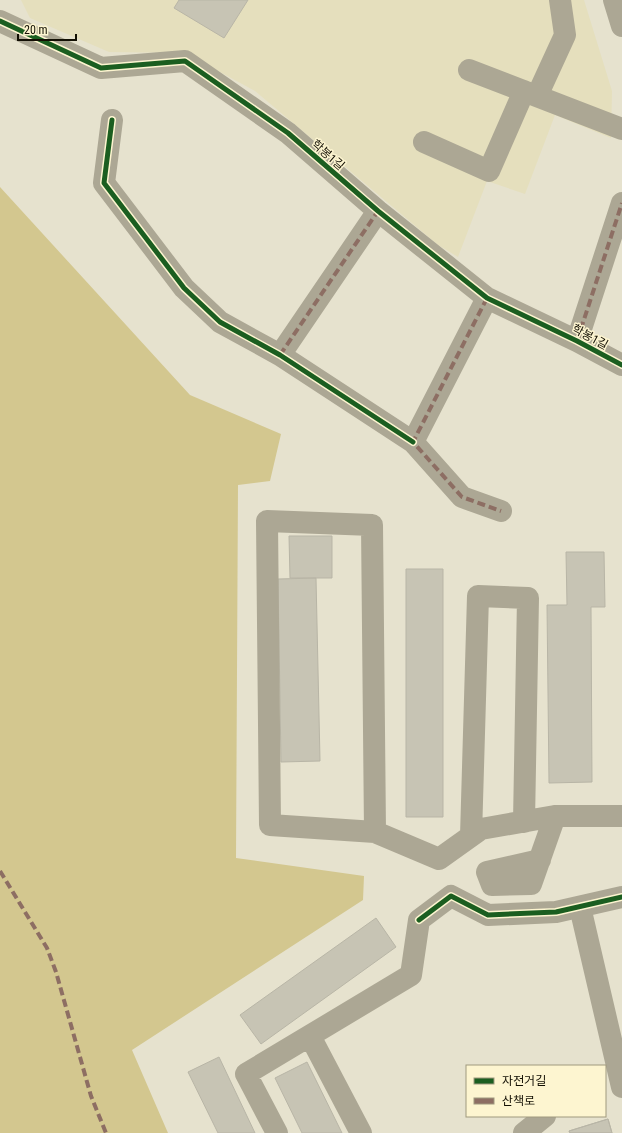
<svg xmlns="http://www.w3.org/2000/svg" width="622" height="1133" viewBox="0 0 622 1133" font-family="'Roboto Condensed','Noto Sans KR',sans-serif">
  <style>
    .built { fill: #e5dfbd }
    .forest { fill: #d3c78f }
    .building { fill: #c7c4b4; stroke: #b8b5a6 }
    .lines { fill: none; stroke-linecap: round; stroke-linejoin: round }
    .minor { stroke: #aca794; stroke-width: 22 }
    .quiet { stroke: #8d6e63; stroke-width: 4; stroke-dasharray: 8 4; stroke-linecap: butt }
    .cycleway-casing { stroke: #fdf5d0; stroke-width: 8 }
    .cycleway { stroke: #1b5e20; stroke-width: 5 }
    .labels { text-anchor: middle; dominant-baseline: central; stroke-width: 3; stroke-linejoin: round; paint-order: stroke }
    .street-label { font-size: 12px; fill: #120f03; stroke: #fdf5d0 }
  </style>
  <rect width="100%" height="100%" fill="#e6e2ce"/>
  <path class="built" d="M 21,0 L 584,0 L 612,91 L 611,138 L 555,115 L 525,194 L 487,181 L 458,257 L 438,245 L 255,91 L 185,53 L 109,52 L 30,18 Z"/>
  <path class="forest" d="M 0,187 L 190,395 L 281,434 L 270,481 L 238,485 L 236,858 L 364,876 L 363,900 L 132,1050 L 168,1133 L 0,1133 Z"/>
  <path class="building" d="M 179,0 L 248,0 L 224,38 L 174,8 Z
    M 289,536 L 332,536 L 332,578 L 290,578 Z
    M 566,552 L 604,552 L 605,607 L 591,607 L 592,782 L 549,783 L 547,605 L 567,605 Z
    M 406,569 L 443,569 L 443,817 L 406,817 Z
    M 316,578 L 320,761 L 281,762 L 278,579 Z
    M 376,918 L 396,947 L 261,1044 L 240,1015 Z
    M 219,1057 L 255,1133 L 218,1133 L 188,1072 Z
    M 307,1062 L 342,1133 L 302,1133 L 275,1078 Z
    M 608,1119 L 612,1133 L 570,1133 L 569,1131 Z
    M 608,1119 L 612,1133 L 570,1133 L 569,1131 Z"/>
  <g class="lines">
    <path class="minor" d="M 614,0 L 622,26
      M 0,21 L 101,68 L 185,61 L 288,133 L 378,211 L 487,298 L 577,341 L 622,365
      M 469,70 L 622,129
      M 537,96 L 565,35 L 560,0
      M 112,120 L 104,183 L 184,288 L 220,322 L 280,355 L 413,442
      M 424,142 L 489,171 L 524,91
      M 487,298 L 413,442 L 462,497 L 501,511
      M 577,341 L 622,203
      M 280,355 L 378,211
      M 375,832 L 372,525 L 267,521 L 270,825 L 375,832 L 439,859 L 481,829 L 555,816 L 622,816
      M 471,836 L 478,596 L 528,598 L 524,822
      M 540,860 L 487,872 L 492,885 L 531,884 L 555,816
      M 580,907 L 622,1087
      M 310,1036 L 361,1133
      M 277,1133 L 246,1074 L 411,975 L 419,920 L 451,896 L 488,915 L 556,912 L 622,897
      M 524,1133 L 545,1116"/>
    <path class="quiet" d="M 487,298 L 413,442 L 462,497 L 501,511
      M 577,341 L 622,203
      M 280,355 L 378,211
      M 0,871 L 47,948 L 56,972 L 91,1096 L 106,1133"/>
    <g class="cycleway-casing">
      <path id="cycleway" d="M 0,21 L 101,68 L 185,61 L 288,133 L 378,211 L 487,298 L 577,341 L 622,365
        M 112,120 L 104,183 L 184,288 L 220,322 L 280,355 L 413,442
        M 419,920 L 451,896 L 488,915 L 556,912 L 622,897"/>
    </g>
    <use href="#cycleway" class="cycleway"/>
  </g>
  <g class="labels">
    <g class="street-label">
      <text transform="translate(328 155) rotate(41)">학봉1길</text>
      <text transform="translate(590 337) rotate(28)">학봉1길</text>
    </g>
  </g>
  <rect x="466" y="1065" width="140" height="52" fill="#fdf5d0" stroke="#9f997e"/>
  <rect x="474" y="1078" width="20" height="6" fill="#1b5e20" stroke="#9f997e"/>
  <text x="502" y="1085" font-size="12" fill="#120f03">자전거길</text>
  <rect x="474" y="1098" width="20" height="6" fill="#8d6e63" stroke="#9f997e"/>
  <text x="502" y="1105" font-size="12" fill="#120f03">산책로</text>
  <path d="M18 34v6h58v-6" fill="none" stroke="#120f03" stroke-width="2"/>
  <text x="24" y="34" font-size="12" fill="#120f03" stroke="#fdf5d0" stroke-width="3" paint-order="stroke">20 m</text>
</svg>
